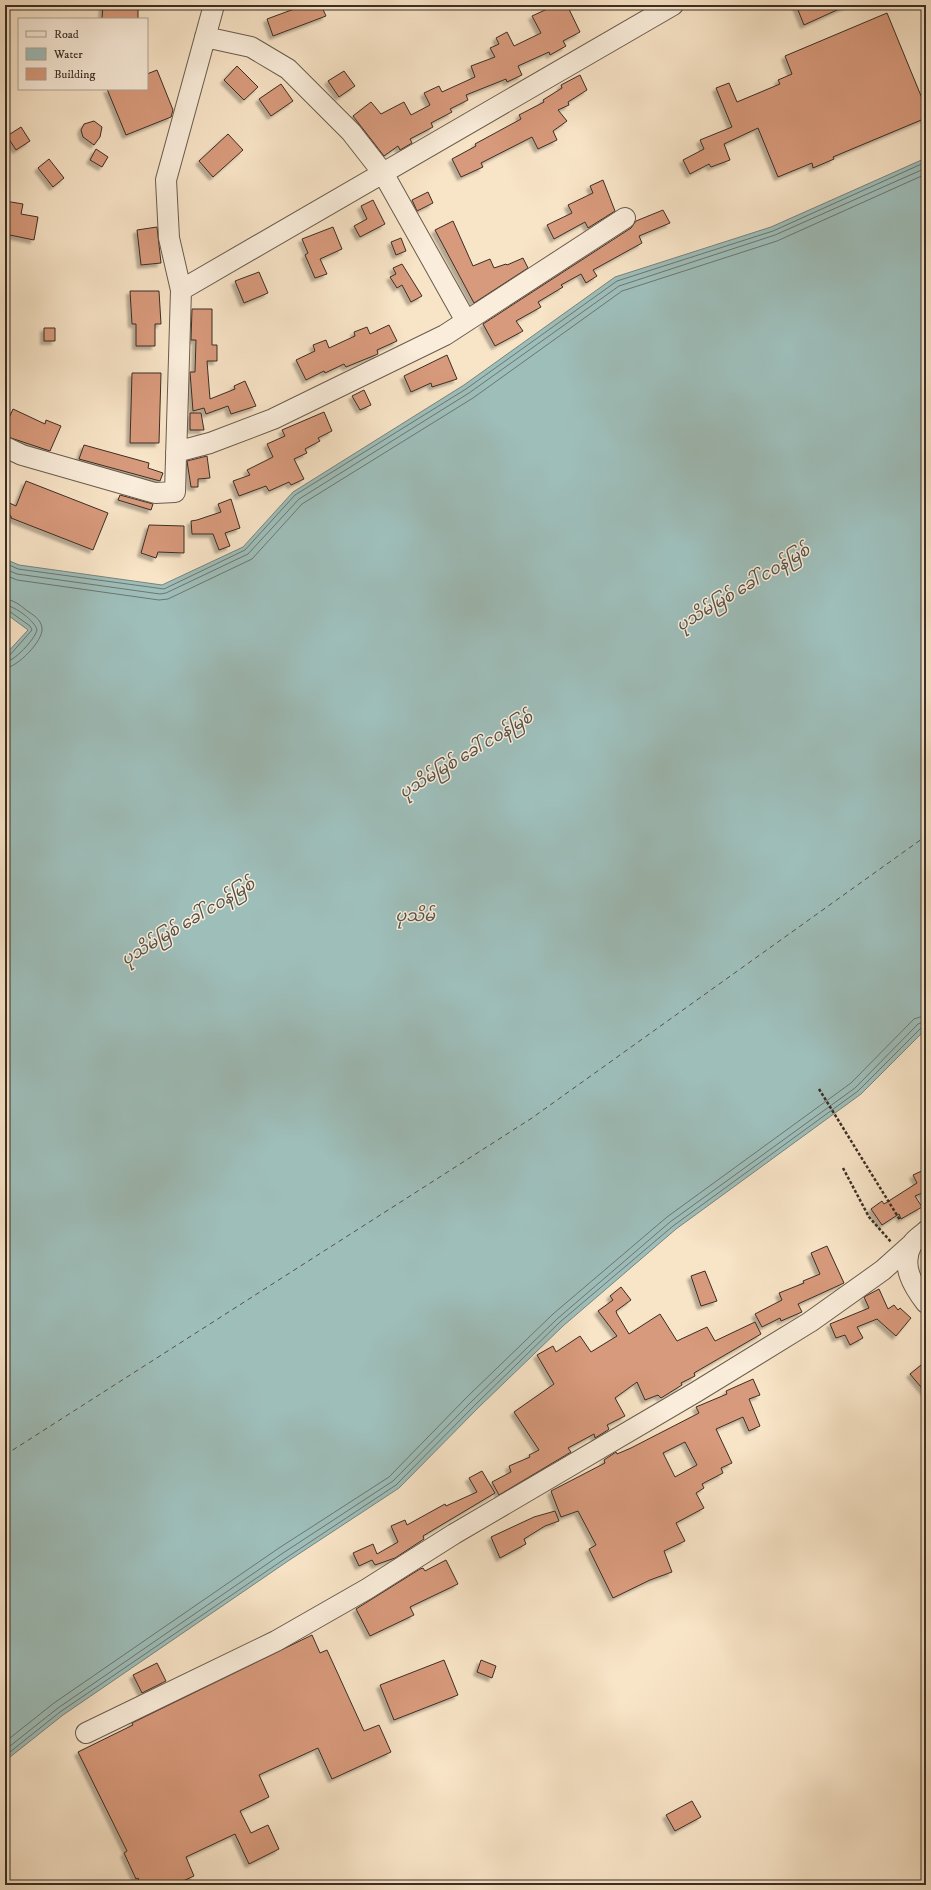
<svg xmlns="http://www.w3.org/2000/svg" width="931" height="1890" viewBox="0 0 931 1890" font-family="'IM FELL DW Pica','Noto Sans Myanmar',serif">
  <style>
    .water { fill: #9ebeba; stroke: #76847e }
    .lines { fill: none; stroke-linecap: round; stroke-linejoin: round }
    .shore { stroke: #6c7670; stroke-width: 1 }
    .ferry { stroke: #54524a; stroke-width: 1; stroke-dasharray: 5 4; stroke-linecap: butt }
    .building { fill: #d89a7c; stroke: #3b2e25; fill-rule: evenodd; filter: url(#shadow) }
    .minor-casing { stroke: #6a5c4e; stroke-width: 22 }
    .path { stroke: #3b2e25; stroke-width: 2.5; stroke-dasharray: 3 2; stroke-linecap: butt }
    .minor { stroke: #faeddb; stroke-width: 20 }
    .labels { text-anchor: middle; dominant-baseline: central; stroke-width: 3; stroke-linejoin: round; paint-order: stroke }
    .water-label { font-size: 16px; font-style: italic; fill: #54524a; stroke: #faeddb }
  </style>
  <defs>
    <filter id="shadow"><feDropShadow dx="-3.5" dy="3.5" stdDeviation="1" flood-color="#0004"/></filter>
  </defs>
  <rect width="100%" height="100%" fill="#f8e4c7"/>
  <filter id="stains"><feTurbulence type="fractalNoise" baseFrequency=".005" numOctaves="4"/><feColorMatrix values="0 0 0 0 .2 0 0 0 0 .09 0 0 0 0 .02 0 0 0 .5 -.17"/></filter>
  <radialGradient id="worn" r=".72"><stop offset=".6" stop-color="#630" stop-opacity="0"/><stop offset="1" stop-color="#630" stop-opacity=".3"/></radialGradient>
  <path class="water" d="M 926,158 L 926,1029 L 861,1094 L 676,1229 L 563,1326 L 478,1408 L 399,1488 L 288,1561 L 63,1715 L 5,1761 L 5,655 L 28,630 L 5,613 L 5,559 L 19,565 L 162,585 L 243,547 L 293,492 L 464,385 L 615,277 L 771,227 Z"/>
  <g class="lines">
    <path class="shore" d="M 5,563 L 18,569 L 164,589 L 245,550 L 295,495 L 466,389 L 617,281 L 773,231 L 926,162
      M 5,569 L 17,574 L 160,594 L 166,593 L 248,554 L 299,499 L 469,393 L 619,286 L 775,235 L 926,168
      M 5,575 L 17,580 L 159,600 L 168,599 L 252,559 L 302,504 L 473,398 L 622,291 L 777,241 L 926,174
      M 5,599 C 14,600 20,605 26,610 C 33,615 41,619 42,628 C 44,640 17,668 5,668
      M 5,605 C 15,606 35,621 37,630 C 35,639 14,662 5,662
      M 5,610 L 9,611 L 30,626 L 32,630 L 9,656 L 5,657
      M 5,1742 L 54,1703 L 279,1548 L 389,1477 L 467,1397 L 553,1314 L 667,1217 L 851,1083 L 914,1019 L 926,1015
      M 5,1750 L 58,1708 L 283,1553 L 393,1481 L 471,1402 L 557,1319 L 670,1222 L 855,1088 L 918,1024 L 926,1021
      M 5,1756 L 60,1712 L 286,1558 L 396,1485 L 475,1405 L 560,1322 L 673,1226 L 858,1091 L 921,1028 L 926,1026"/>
    <path class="ferry" d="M 5,1455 L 532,1118 L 926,836"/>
  </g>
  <path class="building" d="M 103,5 L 138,5 L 138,19 L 102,19 Z
    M 305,5 L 321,5 L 326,16 L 273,36 L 267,19 Z
    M 556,5 L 567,5 L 580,32 L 563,41 L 566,46 L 550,55 L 549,52 L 518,66 L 522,75 L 507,82 L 506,79 L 466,95 L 468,100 L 450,109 L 452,112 L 431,123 L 433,127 L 410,139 L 412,143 L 400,150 L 398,146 L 384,156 L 353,116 L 371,102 L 381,114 L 404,102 L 411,115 L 430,105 L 424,93 L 439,86 L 442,92 L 475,77 L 471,66 L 495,57 L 490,48 L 499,44 L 496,38 L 507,32 L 514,46 L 541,33 L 532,16 Z
    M 796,5 L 848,5 L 804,25 Z
    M 887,13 L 926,108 L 926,118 L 833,157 L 834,159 L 813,168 L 812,163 L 778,177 L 758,128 L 724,144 L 730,160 L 711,167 L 709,164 L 690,174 L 683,160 L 704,149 L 700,140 L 732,127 L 716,88 L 729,83 L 737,102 L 780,84 L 778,80 L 792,74 L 785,56 Z
    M 237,66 L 258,87 L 244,100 L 224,80 Z
    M 157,70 L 173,110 L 171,117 L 126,135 L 107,89 L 147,89 L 147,74 Z
    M 344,71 L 355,86 L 339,97 L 328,81 Z
    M 580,75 L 587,90 L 568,102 L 569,105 L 558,110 L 567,121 L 553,131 L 557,140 L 538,149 L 532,137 L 481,163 L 483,167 L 461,177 L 452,159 L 476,146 L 475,144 L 521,119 L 519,115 L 544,102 L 543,100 L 562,88 L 561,85 Z
    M 281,84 L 293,101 L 271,116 L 259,99 Z
    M 94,121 L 102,127 L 100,137 L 94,145 L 83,137 L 81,130 L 84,124 Z
    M 21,127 L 30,141 L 16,150 L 7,136 Z
    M 228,134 L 243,150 L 213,177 L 199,161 Z
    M 96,149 L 108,157 L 102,167 L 90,160 Z
    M 49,159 L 64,178 L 53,187 L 38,168 Z
    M 603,180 L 615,211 L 588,228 L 585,222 L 554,239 L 547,225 L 572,213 L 568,205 L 593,193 L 590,186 Z
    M 428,192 L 433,203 L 417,211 L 412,200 Z
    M 373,200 L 385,224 L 360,237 L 354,226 L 367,219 L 361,206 Z
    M 5,201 L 23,204 L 21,214 L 38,217 L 34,240 L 5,234 Z
    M 663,210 L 670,223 L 639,236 L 642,243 L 593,270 L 597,276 L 586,283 L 581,274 L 561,285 L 563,287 L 538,302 L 541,307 L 516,321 L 523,331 L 495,346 L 483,324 L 631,228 L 636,221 Z
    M 453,221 L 473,266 L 490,259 L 494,268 L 506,264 L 507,265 L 523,258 L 528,268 L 474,303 L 435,230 Z
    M 157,227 L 161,263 L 141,265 L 137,230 Z
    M 333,227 L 342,249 L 320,259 L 327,274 L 315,278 L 305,255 L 308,253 L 302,239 Z
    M 401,238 L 406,251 L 396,255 L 391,242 Z
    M 402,264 L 422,296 L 411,302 L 402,285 L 397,288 L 390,277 L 396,274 L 393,268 Z
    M 259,272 L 268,293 L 244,303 L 235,281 Z
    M 130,291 L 159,291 L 161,324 L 155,324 L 155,346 L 136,346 L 136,324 L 132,324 Z
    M 192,309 L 212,309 L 212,345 L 217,345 L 217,361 L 207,361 L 210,399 L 235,389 L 234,386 L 245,381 L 256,406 L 231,414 L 228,406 L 206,414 L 204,408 L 193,411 L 190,372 L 195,372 L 196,340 L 191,340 Z
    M 389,325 L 397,341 L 377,350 L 378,354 L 346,367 L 344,364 L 325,373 L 324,371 L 306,380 L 296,360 L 315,351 L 313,345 L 326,340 L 329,348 L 355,336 L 354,332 L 367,327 L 370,334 Z
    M 44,328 L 55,328 L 55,341 L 44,341 Z
    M 447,355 L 457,379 L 432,387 L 431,383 L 411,392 L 404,376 Z
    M 132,373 L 161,373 L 159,443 L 130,443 Z
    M 364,390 L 371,405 L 360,410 L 352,396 Z
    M 13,409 L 45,424 L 46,420 L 61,426 L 50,451 L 5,436 L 5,427 Z
    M 324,412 L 332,431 L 318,438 L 320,441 L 305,449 L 307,453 L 294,459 L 304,479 L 291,485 L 289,482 L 269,491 L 266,486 L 239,496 L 233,481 L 250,475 L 247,470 L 273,457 L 267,444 L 285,436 L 282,430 Z
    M 190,413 L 201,413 L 204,430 L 190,430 Z
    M 84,445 L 149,463 L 148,468 L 163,473 L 160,481 L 79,459 Z
    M 207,456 L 210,478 L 198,479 L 198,487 L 191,487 L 187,461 Z
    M 26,481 L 108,513 L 93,550 L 11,518 L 11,516 L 5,513 L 5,501 L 16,506 Z
    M 120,495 L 153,504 L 151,510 L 118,500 Z
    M 231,499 L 240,528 L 225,533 L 230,546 L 219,550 L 213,534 L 192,534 L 191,521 L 197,520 L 221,512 L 218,504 Z
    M 149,525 L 184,526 L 184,553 L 158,552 L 156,558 L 141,553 Z
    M 926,1169 L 926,1203 L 922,1193 L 915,1196 L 922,1207 L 901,1219 L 899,1214 L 882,1225 L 871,1209 L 882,1201 L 884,1204 L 917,1183 L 913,1175 Z
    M 827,1246 L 844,1283 L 798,1304 L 802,1312 L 781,1321 L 780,1318 L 762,1327 L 755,1314 L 782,1300 L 779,1293 L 804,1283 L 803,1281 L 820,1274 L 811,1253 Z
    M 705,1271 L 717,1301 L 701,1306 L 691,1276 Z
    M 621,1287 L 631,1300 L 616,1311 L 617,1314 L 629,1334 L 660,1314 L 677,1341 L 707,1327 L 715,1341 L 755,1322 L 761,1334 L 694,1373 L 695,1376 L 681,1383 L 682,1385 L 661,1398 L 658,1395 L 645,1400 L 637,1382 L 615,1398 L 625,1416 L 607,1425 L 609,1429 L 608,1430 L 595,1438 L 594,1434 L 568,1448 L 571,1452 L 499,1495 L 492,1482 L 511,1472 L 509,1466 L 530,1457 L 529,1455 L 539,1450 L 514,1412 L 554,1384 L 537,1355 L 553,1346 L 556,1352 L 580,1336 L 591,1352 L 617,1336 L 598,1311 L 613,1300 L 610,1296 Z
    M 879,1289 L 888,1309 L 894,1305 L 898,1310 L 900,1308 L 911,1318 L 896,1336 L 877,1319 L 857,1327 L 863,1338 L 850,1345 L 845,1335 L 836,1338 L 830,1324 L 869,1308 L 864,1297 Z
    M 926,1361 L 926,1393 L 910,1374 Z
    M 753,1379 L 760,1395 L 749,1399 L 760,1426 L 749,1431 L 743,1417 L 716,1429 L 732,1463 L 721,1468 L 723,1473 L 702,1484 L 704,1488 L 696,1493 L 704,1508 L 676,1523 L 685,1541 L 664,1551 L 672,1572 L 650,1580 L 613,1598 L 589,1549 L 596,1545 L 578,1511 L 561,1517 L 551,1491 L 605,1463 L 604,1460 L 616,1452 L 617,1454 L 631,1448 L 699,1413 L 696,1407 L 727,1394 L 726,1391 ZM 685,1442 L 697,1465 L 675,1477 L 663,1453 Z
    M 482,1471 L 495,1493 L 423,1536 L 424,1539 L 395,1558 L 375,1565 L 372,1560 L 359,1566 L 353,1553 L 373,1544 L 377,1554 L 398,1542 L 391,1526 L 405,1520 L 407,1525 L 445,1504 L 446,1506 L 477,1492 L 469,1478 Z
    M 555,1511 L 559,1521 L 545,1526 L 524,1539 L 526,1544 L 500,1558 L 491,1537 L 534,1517 Z
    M 446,1560 L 458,1584 L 410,1607 L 414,1615 L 370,1636 L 356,1609 L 420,1569 L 423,1568 L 425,1571 Z
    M 312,1635 L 320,1653 L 327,1650 L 364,1731 L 379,1725 L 391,1752 L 332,1779 L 318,1748 L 259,1775 L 269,1797 L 240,1811 L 251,1833 L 268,1825 L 279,1849 L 249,1864 L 235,1834 L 186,1857 L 194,1876 L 183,1881 L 184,1885 L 141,1885 L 138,1878 L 136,1879 L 124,1853 L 127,1851 L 78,1752 L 133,1725 L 132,1723 Z
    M 444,1660 L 458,1695 L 394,1720 L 380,1685 Z
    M 481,1660 L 496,1666 L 492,1678 L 477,1672 Z
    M 157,1663 L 166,1681 L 142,1693 L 133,1675 Z
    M 692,1801 L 701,1817 L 675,1831 L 666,1815 Z"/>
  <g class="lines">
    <g class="minor-casing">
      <path id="minor" d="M 205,37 L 251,47 L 288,69 L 351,132 L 383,173 L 466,321
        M 181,290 L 673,5
        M 5,447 L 22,455 L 155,493 L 175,492 L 181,290 L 169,238 L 166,180 L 214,5
        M 176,452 L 210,443 L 273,419 L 445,335 L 625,218
        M 926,1231 C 922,1235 915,1239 912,1244 C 900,1265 913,1286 926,1303
        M 86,1733 L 276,1641 L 367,1589 L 454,1534 L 696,1392 L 810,1322 L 883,1270 L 912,1244"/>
    </g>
    <path class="path" d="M 819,1089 L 900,1220
      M 843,1168 L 869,1217 L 891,1242"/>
    <use href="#minor" class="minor"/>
  </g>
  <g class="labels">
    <g class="water-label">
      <text transform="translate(743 588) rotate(-31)">ပုသိမ်မြစ် ခေါ် ငဝန်မြစ်</text>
      <text transform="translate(466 755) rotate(-31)">ပုသိမ်မြစ် ခေါ် ငဝန်မြစ်</text>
      <text x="415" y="916">ပုသိမ်</text>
      <text transform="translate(188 922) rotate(-31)">ပုသိမ်မြစ် ခေါ် ငဝန်မြစ်</text>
    </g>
  </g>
  <rect width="931" height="1890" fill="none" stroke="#f8e4c7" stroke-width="20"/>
  <rect x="6" y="6" width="919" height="1878" fill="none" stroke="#3b2e25" stroke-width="2"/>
  <rect x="10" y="10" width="911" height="1870" fill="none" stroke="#3b2e25"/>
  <rect x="18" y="18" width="130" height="72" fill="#faeddb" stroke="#aea192"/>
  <rect x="26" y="31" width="20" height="6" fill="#faeddb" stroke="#aea192"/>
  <text x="54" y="38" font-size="12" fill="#3b2e25">Road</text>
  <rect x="26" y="48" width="20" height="12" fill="#9ebeba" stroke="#aea192"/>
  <text x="54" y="58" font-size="12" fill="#3b2e25">Water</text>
  <rect x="26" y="68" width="20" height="12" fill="#d89a7c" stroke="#aea192"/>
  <text x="54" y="78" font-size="12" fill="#3b2e25">Building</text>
  <rect width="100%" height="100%" filter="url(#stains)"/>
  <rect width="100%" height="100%" fill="url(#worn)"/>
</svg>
